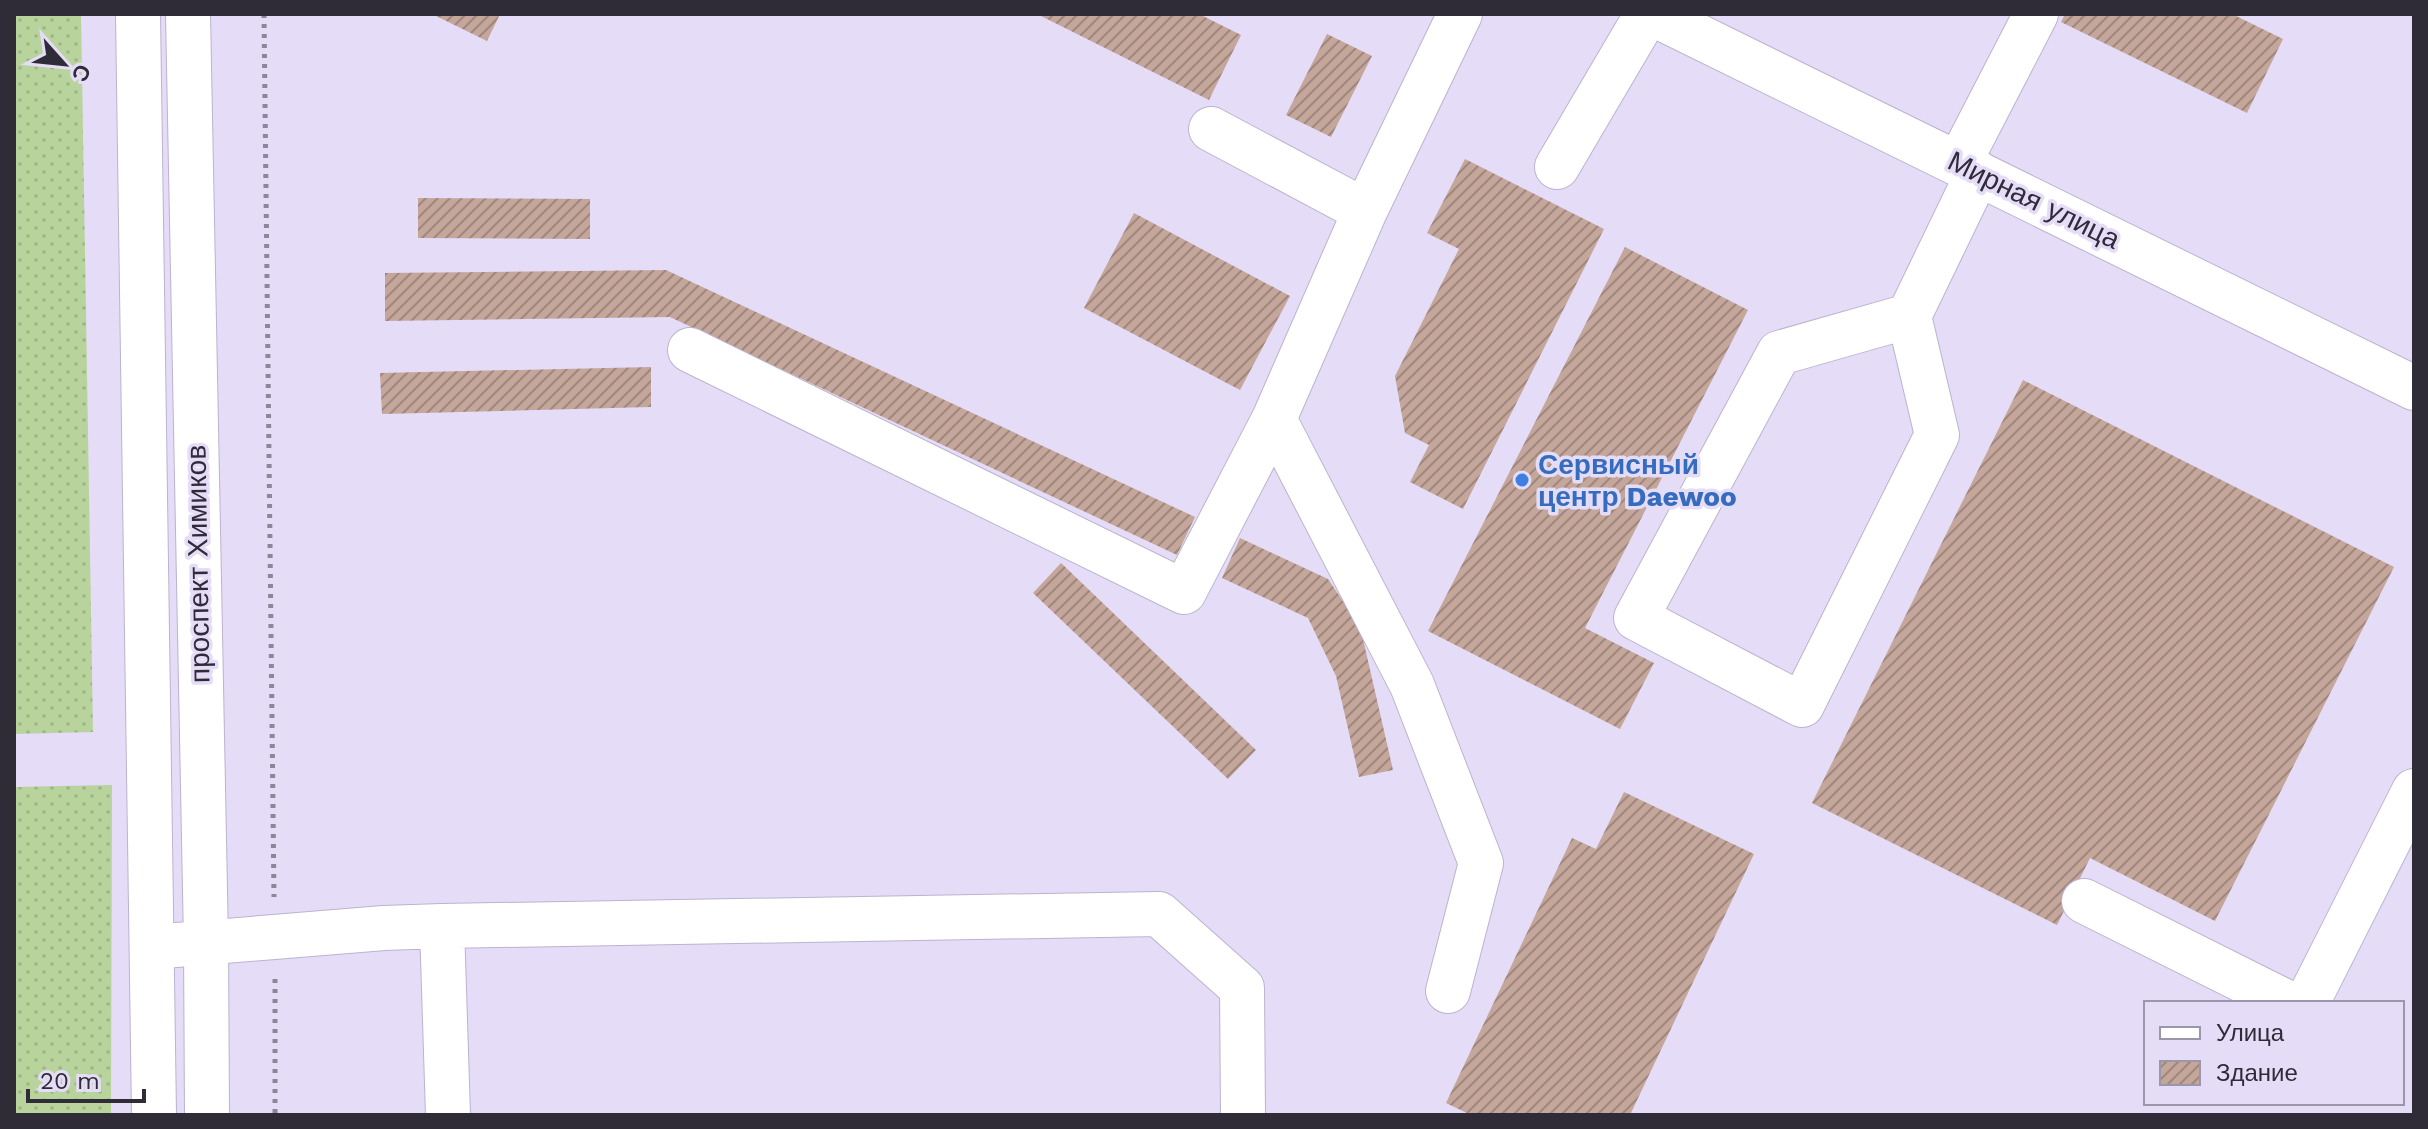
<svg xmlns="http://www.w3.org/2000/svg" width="2428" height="1129" viewBox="0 0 2428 1129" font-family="'Work Sans',sans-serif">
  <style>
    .grass { fill: url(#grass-dots) }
    .building { fill: url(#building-hatch) }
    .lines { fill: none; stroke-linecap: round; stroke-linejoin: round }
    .minor-casing { stroke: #bcb3ce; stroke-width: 46 }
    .major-casing { stroke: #bcb3ce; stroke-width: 46 }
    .path { stroke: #8c8699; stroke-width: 5; stroke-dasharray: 4 6; stroke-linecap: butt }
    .minor { stroke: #fff; stroke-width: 44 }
    .major { stroke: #fff; stroke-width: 44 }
    .shop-dot { fill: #3f7fe0; stroke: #e5dcf8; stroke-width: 3 }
    .labels { text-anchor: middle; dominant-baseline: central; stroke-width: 7; stroke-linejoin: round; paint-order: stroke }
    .street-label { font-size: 28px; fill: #2f2c37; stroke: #e5dcf8 }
    .shop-label { font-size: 28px; font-weight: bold; fill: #366cbe; stroke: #e5dcf8; text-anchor: start }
  </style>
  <defs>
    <pattern id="grass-dots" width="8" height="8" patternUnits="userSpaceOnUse" patternTransform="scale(2)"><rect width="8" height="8" fill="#b8d39c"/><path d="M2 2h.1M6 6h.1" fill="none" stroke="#9eb587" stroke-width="1.8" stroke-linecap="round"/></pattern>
    <pattern id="building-hatch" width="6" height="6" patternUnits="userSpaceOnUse" patternTransform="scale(2)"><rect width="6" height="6" fill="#c4a69a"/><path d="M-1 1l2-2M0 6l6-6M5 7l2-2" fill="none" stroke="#a0877e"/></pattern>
  </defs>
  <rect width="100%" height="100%" fill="#e5dcf8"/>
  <path class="grass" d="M 14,14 L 81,14 L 93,732 L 14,734 Z
    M 112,785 L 111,1115 L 14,1115 L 14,787 Z"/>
  <path class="building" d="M 432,14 L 500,14 L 487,41 Z
    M 1037,14 L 1199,14 L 1241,35 L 1209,100 Z
    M 2065,14 L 2232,14 L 2283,39 L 2247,113 L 2061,22 Z
    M 1327,34 L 1372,56 L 1331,137 L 1286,115 Z
    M 1465,159 L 1604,229 L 1463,509 L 1410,482 L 1429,445 L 1405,433 L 1395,376 L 1459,249 L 1427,233 Z
    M 418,198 L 590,199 L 590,239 L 418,238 Z
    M 1134,213 L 1290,296 L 1240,390 L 1084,308 Z
    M 1625,247 L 1748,310 L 1585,628 L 1654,663 L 1620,729 L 1428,631 Z
    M 666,270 L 1195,517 L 1177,555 L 670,317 L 385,321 L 385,273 Z
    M 651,367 L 651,407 L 382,414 L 380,373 Z
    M 2023,380 L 2394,567 L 2215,921 L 2090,858 L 2057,925 L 1812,803 Z
    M 1240,538 L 1328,579 L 1360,626 L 1393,770 L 1359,777 L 1336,676 L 1308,618 L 1222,578 Z
    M 1061,563 L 1256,750 L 1228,779 L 1033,593 Z
    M 1624,792 L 1754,854 L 1630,1115 L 1471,1115 L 1446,1103 L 1572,838 L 1596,849 Z"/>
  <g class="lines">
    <g class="minor-casing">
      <path id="minor" d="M 1653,14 L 2414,388
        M 1211,129 L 1365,211
        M 1959,163 L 2036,14
        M 1557,167 L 1647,14
        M 1909,316 L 1779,353 L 1636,618 L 1802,705 L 1937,435 L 1909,316 L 1978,173
        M 690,350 L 1184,592 L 1274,419
        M 2084,901 L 2288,1003
        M 442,926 L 448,1115
        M 152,947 L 384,928 L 442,926 L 1159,914 L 1242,988 L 1243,1115
        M 1448,991 L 1481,863 L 1412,685 L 1274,419 L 1365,211 L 1460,14
        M 2307,1003 L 2414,791"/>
    </g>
    <g class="major-casing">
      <path id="major" d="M 138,14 L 154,1115
        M 188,14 L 206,942 L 207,1115"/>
    </g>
    <path class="path" d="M 264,14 L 274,897
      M 275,979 L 275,1115"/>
    <use href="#minor" class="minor"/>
    <use href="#major" class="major"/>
  </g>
  <circle class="shop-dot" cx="1522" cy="480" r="8"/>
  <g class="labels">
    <g class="street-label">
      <text transform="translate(2034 200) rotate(26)">Мирная улица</text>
      <text transform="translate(198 564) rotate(-91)">проспект Химиков</text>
    </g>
    <g class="shop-label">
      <text x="1538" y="464">Сервисный<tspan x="1538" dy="32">центр Daewoo</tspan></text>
    </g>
  </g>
  <rect width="2428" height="1129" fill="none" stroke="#2f2c37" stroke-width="32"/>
  <rect x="2144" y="1001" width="260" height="104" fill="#e5dcf8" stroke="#9c96ab" stroke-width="2"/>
  <rect x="2160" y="1027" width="40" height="12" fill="#ffffff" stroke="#9c96ab" stroke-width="2"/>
  <text x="2216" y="1041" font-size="24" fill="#2f2c37">Улица</text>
  <rect x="2160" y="1061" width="40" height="24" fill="url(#building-hatch)" stroke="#9c96ab" stroke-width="2"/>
  <text x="2216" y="1081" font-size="24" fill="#2f2c37">Здание</text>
  <g transform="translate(64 64) rotate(117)" stroke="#e5dcf8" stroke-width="6" paint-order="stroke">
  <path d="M0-6L14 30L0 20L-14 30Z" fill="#2f2c37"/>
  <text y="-12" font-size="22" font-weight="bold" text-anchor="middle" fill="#2f2c37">С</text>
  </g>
  <path d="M28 1089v12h116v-12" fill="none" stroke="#2f2c37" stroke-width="4"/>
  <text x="40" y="1089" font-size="24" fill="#2f2c37" stroke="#e5dcf8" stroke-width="6" paint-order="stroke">20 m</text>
</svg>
